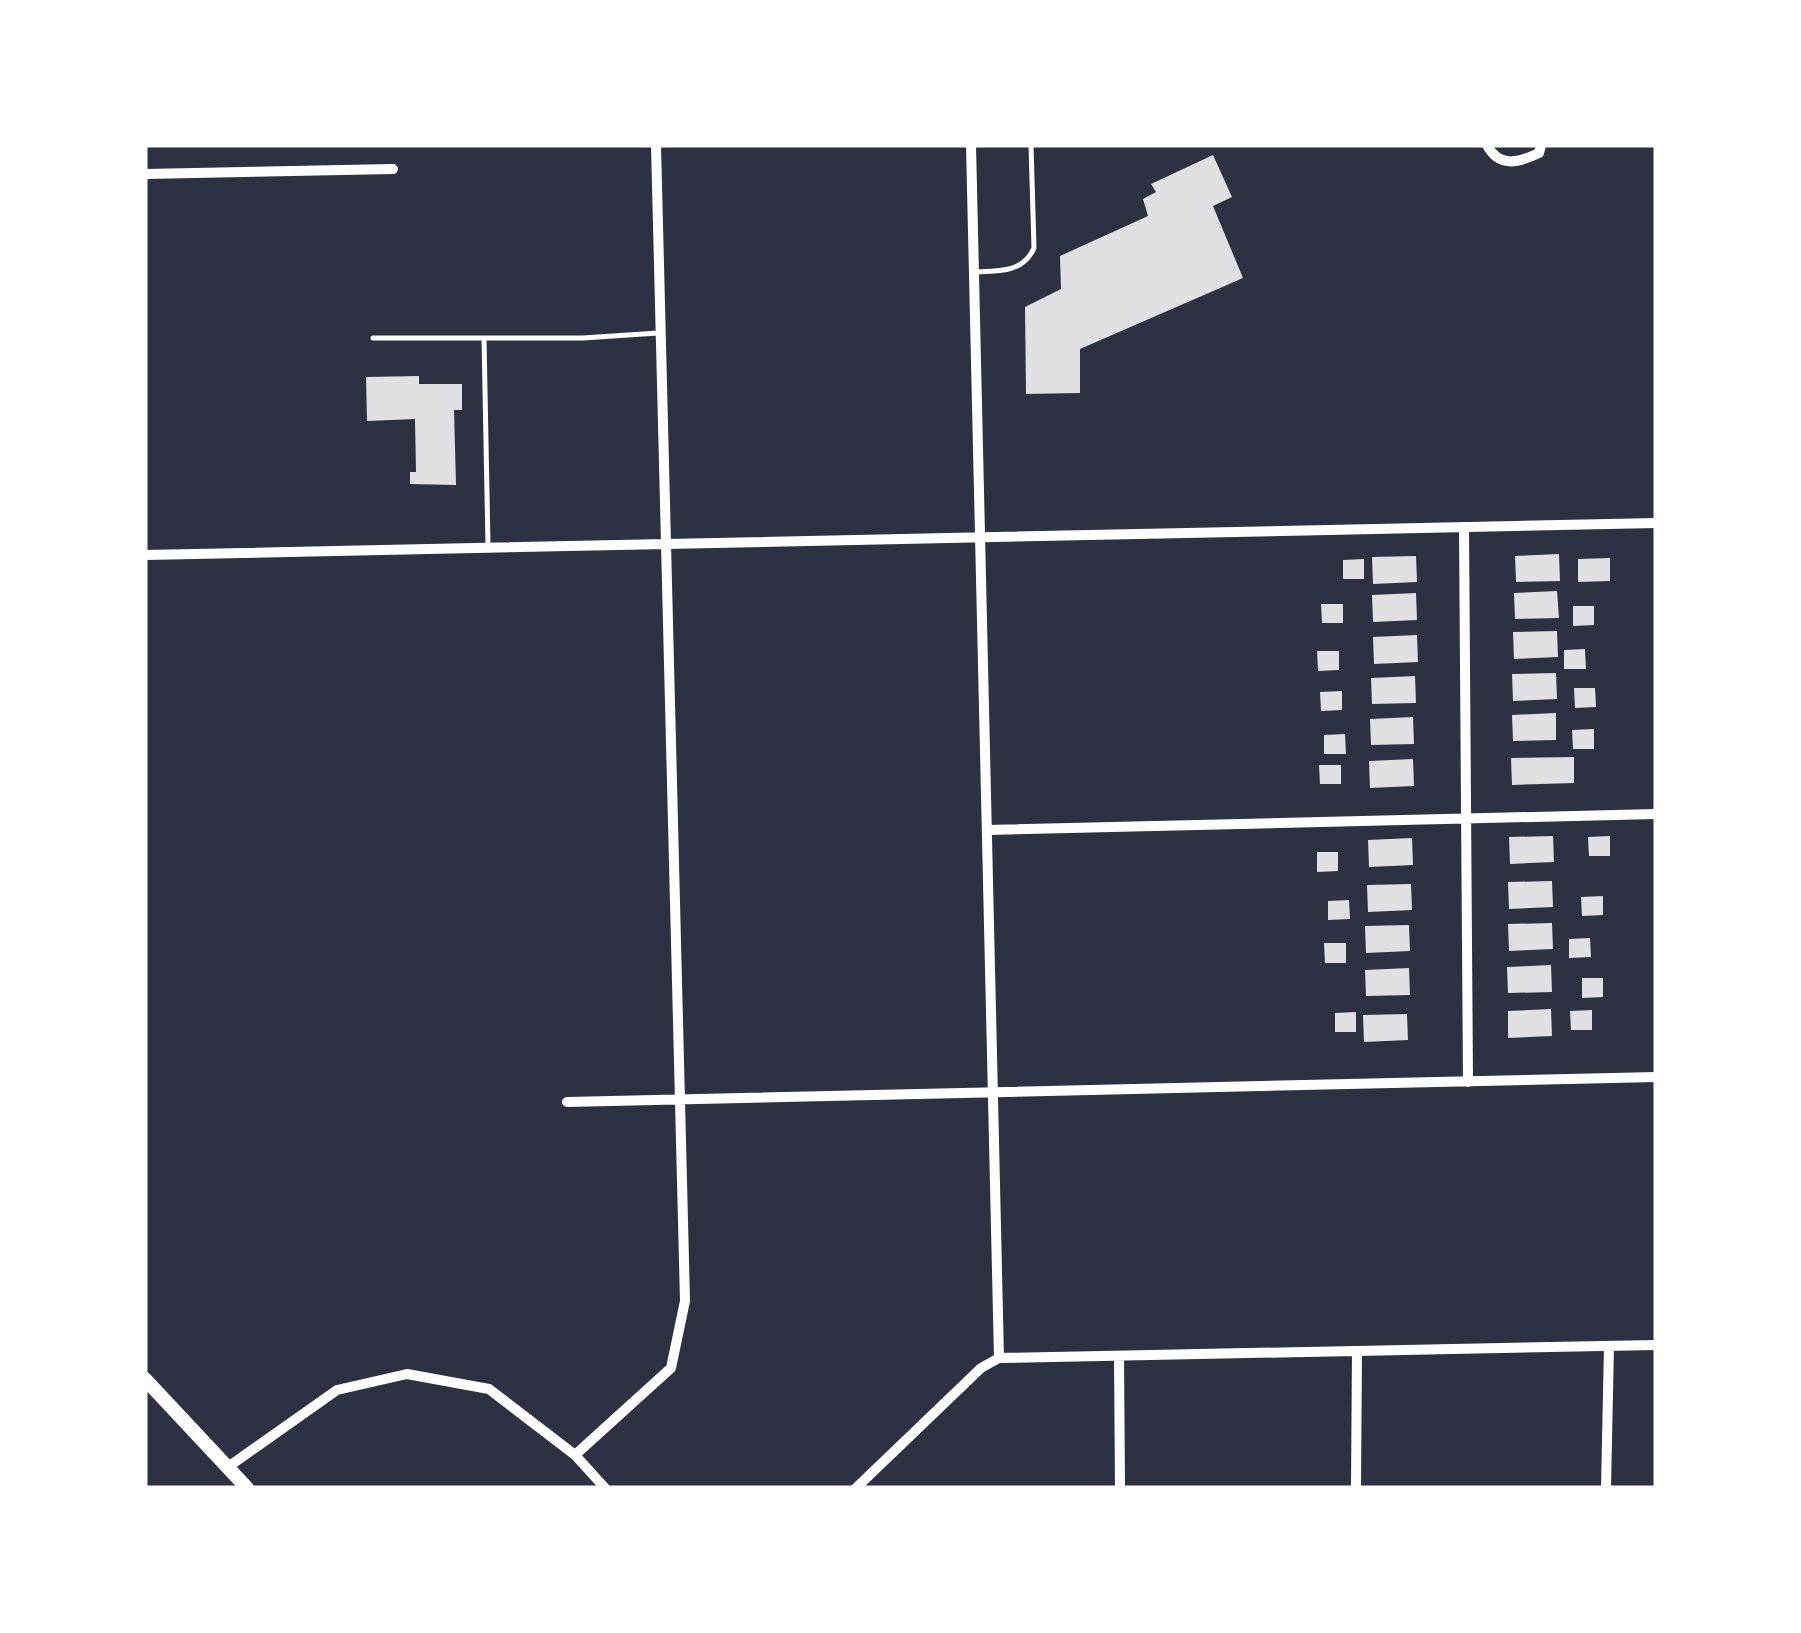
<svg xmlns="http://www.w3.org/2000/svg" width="1801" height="1633" viewBox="0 0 1801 1633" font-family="'Sofia Sans Condensed',sans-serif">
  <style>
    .building { fill: #e0e0e3 }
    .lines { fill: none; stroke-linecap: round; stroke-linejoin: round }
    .service { stroke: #fff; stroke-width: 5 }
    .minor { stroke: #fff; stroke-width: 10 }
    .secondary { stroke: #fff; stroke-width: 14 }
  </style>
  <rect width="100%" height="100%" fill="#2d3142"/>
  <path class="building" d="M 1213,155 L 1232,197 L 1213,206 L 1243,278 L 1080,349 L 1080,393 L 1026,394 L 1025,307 L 1061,289 L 1060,256 L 1148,216 L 1143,199 L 1156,192 L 1151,184 Z
    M 419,376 L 419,384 L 462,384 L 462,410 L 454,410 L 456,485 L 410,484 L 410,472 L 416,472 L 415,419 L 367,421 L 366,377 Z
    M 1559,554 L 1560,581 L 1516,582 L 1515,556 Z
    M 1416,556 L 1417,582 L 1373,584 L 1372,557 Z
    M 1610,558 L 1610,581 L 1578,582 L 1578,559 Z
    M 1364,559 L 1364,579 L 1343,579 L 1343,560 Z
    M 1557,591 L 1559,618 L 1515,619 L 1514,593 Z
    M 1416,593 L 1417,620 L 1373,622 L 1372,595 Z
    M 1321,604 L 1343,604 L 1343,623 L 1322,623 Z
    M 1573,606 L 1594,606 L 1594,625 L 1573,626 Z
    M 1557,631 L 1558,657 L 1514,659 L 1513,632 Z
    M 1417,635 L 1418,662 L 1374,664 L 1373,637 Z
    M 1585,649 L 1586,669 L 1564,669 L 1564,650 Z
    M 1317,651 L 1339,651 L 1339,670 L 1318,671 Z
    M 1556,673 L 1557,699 L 1513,701 L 1512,674 Z
    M 1415,676 L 1416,703 L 1372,704 L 1371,678 Z
    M 1574,688 L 1595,688 L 1596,707 L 1575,708 Z
    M 1342,691 L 1342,710 L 1321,711 L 1320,692 Z
    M 1556,713 L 1556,740 L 1513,741 L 1512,715 Z
    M 1413,717 L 1414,744 L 1371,745 L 1370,719 Z
    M 1594,729 L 1594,749 L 1573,749 L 1572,730 Z
    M 1345,734 L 1346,754 L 1324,754 L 1324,735 Z
    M 1574,757 L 1574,783 L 1512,785 L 1511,758 Z
    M 1413,759 L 1414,786 L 1370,788 L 1369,761 Z
    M 1319,765 L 1341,765 L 1341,784 L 1320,784 Z
    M 1553,836 L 1554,862 L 1510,864 L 1509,837 Z
    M 1610,836 L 1610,856 L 1589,856 L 1588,837 Z
    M 1412,838 L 1413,865 L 1369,867 L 1368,840 Z
    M 1317,852 L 1338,852 L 1338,871 L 1317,872 Z
    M 1552,881 L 1553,907 L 1509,909 L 1508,882 Z
    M 1411,884 L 1412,910 L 1368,912 L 1367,885 Z
    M 1603,896 L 1603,915 L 1582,916 L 1581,897 Z
    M 1349,900 L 1350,919 L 1328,920 L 1328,901 Z
    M 1552,923 L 1553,949 L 1509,951 L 1508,924 Z
    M 1409,925 L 1410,951 L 1366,953 L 1365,926 Z
    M 1590,938 L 1591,957 L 1569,958 L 1569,939 Z
    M 1324,943 L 1346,943 L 1346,963 L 1325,963 Z
    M 1551,965 L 1552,992 L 1508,993 L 1507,967 Z
    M 1409,968 L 1410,995 L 1366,996 L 1365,970 Z
    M 1582,978 L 1603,978 L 1603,997 L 1582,998 Z
    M 1551,1009 L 1552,1036 L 1508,1038 L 1508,1011 Z
    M 1592,1010 L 1592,1030 L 1571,1030 L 1570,1011 Z
    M 1356,1012 L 1356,1032 L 1335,1032 L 1335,1013 Z
    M 1407,1014 L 1408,1040 L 1364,1042 L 1363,1015 Z"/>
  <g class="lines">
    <path class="service" d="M 974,272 C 998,271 1023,273 1034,248 L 1031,145
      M 373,338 L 583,338 L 658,333
      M 484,338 L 488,545"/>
    <path class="minor" d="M 971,145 L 999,1358
      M 1487,145 C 1499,168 1518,163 1539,153 L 1541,145
      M 145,174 L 393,169
      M 1464,527 L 1468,1082
      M 145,555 L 1656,523
      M 987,830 L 1656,814
      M 567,1102 L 1656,1077
      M 1119,1356 L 1120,1488
      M 575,1455 L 671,1368 L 685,1301 L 656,145
      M 228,1467 L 337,1390 L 407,1374 L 489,1389 L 575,1455 L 605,1488
      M 856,1488 L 981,1368 L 999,1358 L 1656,1345
      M 1356,1488 L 1357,1351
      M 1606,1488 L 1609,1346"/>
    <path class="secondary" d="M 145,1379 L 247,1488"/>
  </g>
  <rect width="1801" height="1633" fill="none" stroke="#ffffff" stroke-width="295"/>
</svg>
